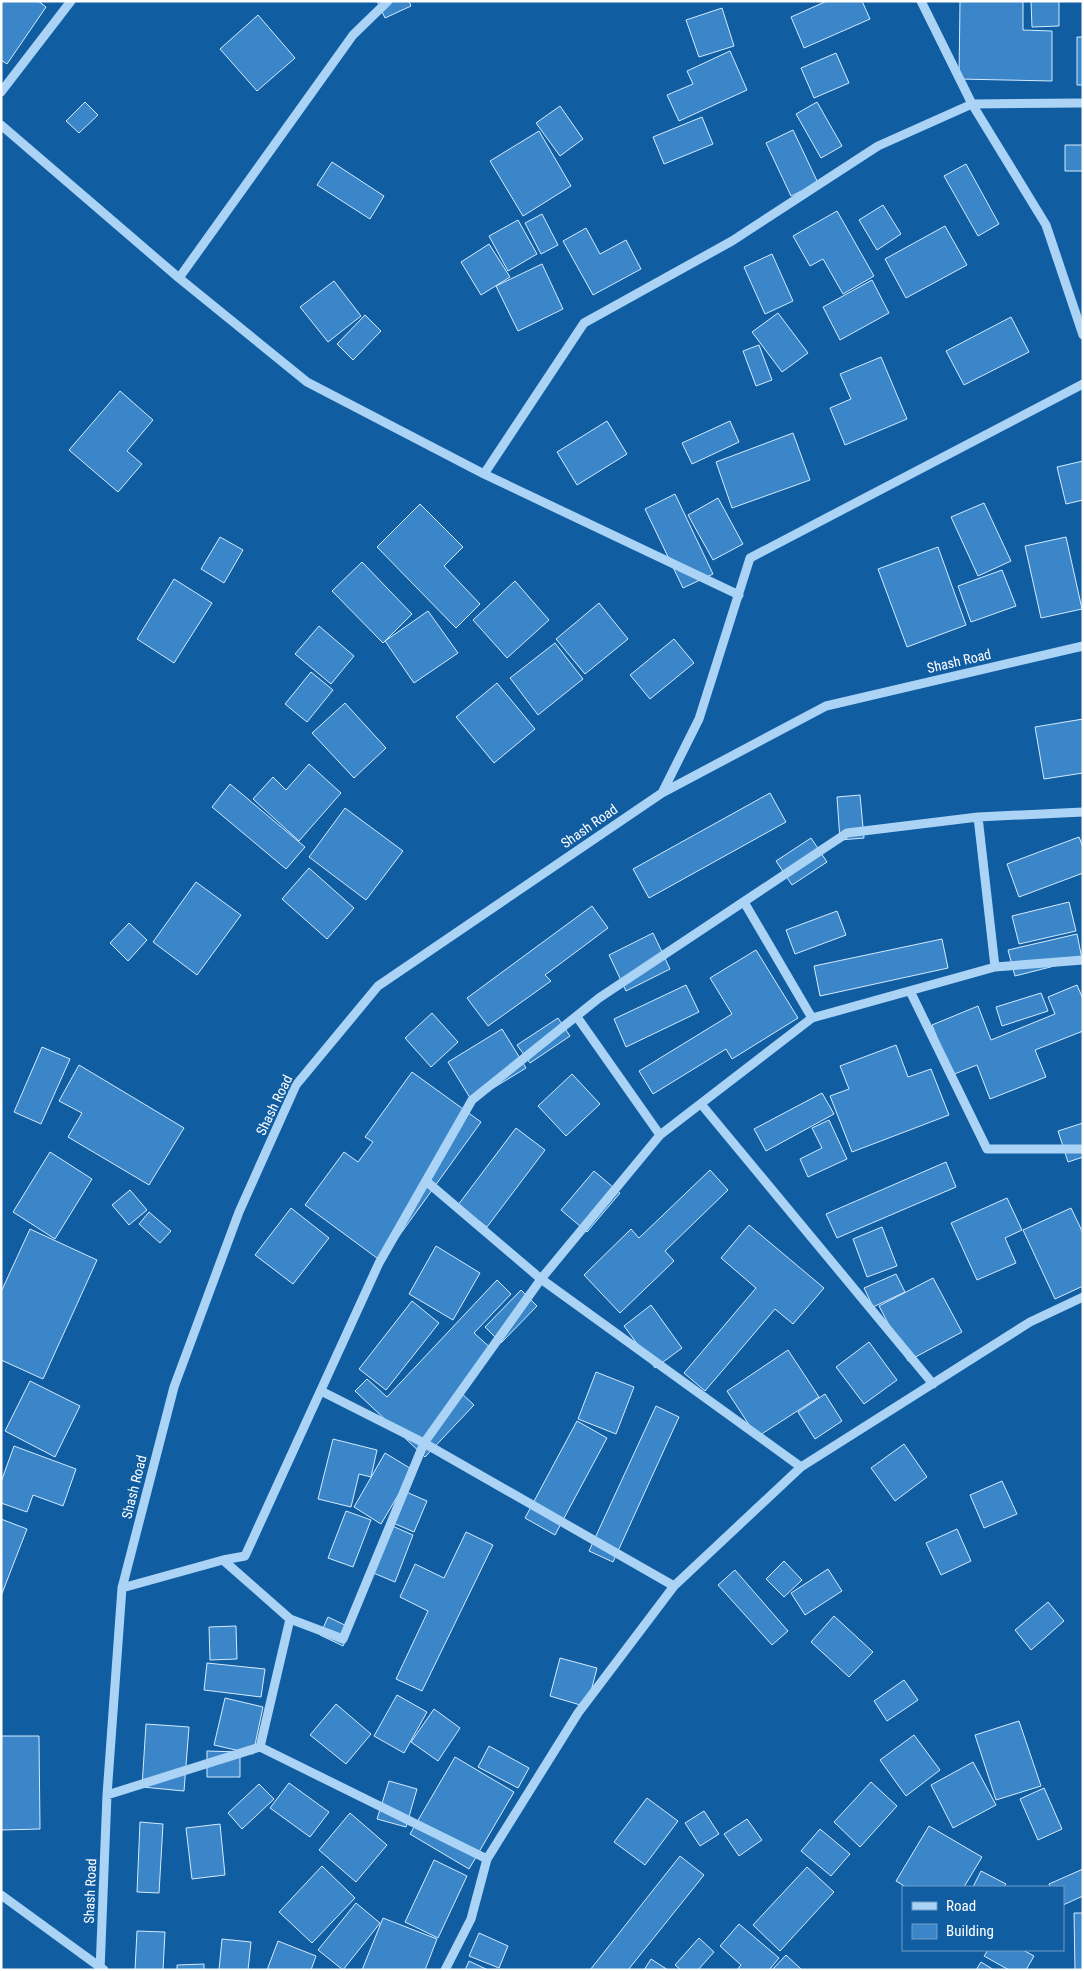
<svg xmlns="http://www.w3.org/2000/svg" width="1084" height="1971" viewBox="0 0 1084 1971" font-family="'Roboto Condensed',sans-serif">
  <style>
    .building { fill: #3a86c8; stroke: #d4ebfe }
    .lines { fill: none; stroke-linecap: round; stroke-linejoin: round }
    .minor { stroke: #abd3f5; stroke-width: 9 }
    .labels { text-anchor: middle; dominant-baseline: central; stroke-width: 4; stroke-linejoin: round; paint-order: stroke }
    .street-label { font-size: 14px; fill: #fff; stroke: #115da2 }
  </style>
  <rect width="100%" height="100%" fill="#115da2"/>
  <path class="building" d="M 1,1 L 38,1 L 46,7 L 7,64 L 1,60 Z
    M 377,1 L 409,1 L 411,6 L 385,18 Z
    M 827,1 L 862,1 L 870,19 L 804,48 L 791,17 Z
    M 960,1 L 1023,1 L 1023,30 L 1052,31 L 1052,81 L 959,79 Z
    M 1031,1 L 1059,1 L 1059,26 L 1032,27 Z
    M 722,8 L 734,46 L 699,57 L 686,20 Z
    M 258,15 L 295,58 L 257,91 L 220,49 Z
    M 1077,37 L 1083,37 L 1083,85 L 1077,85 Z
    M 730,51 L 747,90 L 679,121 L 667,95 L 693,84 L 687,71 Z
    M 836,53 L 849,83 L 814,98 L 801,68 Z
    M 85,102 L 98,115 L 79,133 L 66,121 Z
    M 817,102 L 842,146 L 821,158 L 796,114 Z
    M 560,106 L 583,139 L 560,156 L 536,123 Z
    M 702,117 L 713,144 L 664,164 L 653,137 Z
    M 793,130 L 818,183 L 791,196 L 766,143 Z
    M 539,131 L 571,186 L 523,216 L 490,161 Z
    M 1065,145 L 1083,145 L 1083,171 L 1065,171 Z
    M 332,162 L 384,196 L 370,219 L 317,185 Z
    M 966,164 L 999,224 L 978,236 L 944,176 Z
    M 883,205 L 901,234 L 877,250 L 859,220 Z
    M 837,211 L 874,276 L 843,294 L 823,259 L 810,266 L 793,236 Z
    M 542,214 L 558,245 L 541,254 L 525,223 Z
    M 518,220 L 537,254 L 508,271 L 489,236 Z
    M 945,226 L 967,265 L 906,298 L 885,259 Z
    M 586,228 L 600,254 L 626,240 L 641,269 L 593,295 L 563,241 Z
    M 489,244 L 510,277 L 481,295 L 461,262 Z
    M 772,254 L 793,301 L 765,314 L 744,267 Z
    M 542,264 L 563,309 L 518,331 L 496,286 Z
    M 872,280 L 889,313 L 840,340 L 823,307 Z
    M 334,281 L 361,316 L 328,342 L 300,307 Z
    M 778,313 L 808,353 L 782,372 L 752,332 Z
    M 365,315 L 381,331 L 353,360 L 337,344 Z
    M 1011,317 L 1029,352 L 964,385 L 946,351 Z
    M 759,345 L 772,380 L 756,386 L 743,351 Z
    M 881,357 L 907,419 L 845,445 L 830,408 L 851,399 L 840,374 Z
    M 120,391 L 153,420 L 127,451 L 142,464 L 118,492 L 69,450 Z
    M 607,421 L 627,454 L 577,485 L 557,452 Z
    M 730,421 L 739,442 L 692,464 L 682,443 Z
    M 793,433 L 810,480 L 732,508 L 716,462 Z
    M 1083,461 L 1083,500 L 1066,504 L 1057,467 Z
    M 675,494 L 713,574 L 683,588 L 645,509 Z
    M 718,498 L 743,544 L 713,560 L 688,515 Z
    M 984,503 L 1011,561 L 978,576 L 951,517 Z
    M 420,504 L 463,547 L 444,566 L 480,604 L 456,628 L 377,547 Z
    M 220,537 L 243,550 L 224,583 L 201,569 Z
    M 1066,537 L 1082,609 L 1041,618 L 1025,546 Z
    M 938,547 L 966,625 L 907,647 L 878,569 Z
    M 362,562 L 412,614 L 383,643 L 332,591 Z
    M 1002,570 L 1016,606 L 971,622 L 958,586 Z
    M 174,579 L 212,603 L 174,663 L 137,639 Z
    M 515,581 L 549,620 L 507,658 L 473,620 Z
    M 599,603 L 628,639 L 585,674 L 556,639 Z
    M 428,611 L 458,653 L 414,683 L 385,641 Z
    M 319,626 L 354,656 L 331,684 L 295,654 Z
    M 674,639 L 694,663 L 650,699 L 630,675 Z
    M 555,643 L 583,679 L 538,715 L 510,678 Z
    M 311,672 L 333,690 L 307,722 L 285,704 Z
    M 497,683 L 535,729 L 494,763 L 456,717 Z
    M 345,703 L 386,748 L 354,778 L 312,733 Z
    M 1083,719 L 1083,773 L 1044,779 L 1035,727 Z
    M 309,764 L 341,793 L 299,841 L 253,799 L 273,777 L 286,790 Z
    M 230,784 L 305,847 L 286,869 L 212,807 Z
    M 770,793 L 786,822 L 649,898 L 633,869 Z
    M 860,795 L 864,838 L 840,840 L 837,797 Z
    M 345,808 L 403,851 L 366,900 L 309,857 Z
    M 1079,837 L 1083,847 L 1083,873 L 1019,897 L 1007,864 Z
    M 811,838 L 827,862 L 792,885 L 776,861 Z
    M 309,868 L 354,908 L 327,939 L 282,899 Z
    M 196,882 L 241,915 L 197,975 L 153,942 Z
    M 1069,902 L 1076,931 L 1019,944 L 1012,916 Z
    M 592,906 L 608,928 L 545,975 L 551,981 L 488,1026 L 467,998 Z
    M 837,911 L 846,935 L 795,954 L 786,930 Z
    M 129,923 L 147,940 L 128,961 L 110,943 Z
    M 653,933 L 670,969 L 626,991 L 609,955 Z
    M 1077,934 L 1082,959 L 1015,976 L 1008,950 Z
    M 942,939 L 948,968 L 820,996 L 814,966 Z
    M 756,950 L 798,1018 L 732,1059 L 726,1049 L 653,1094 L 639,1071 L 732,1014 L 710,978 Z
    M 686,985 L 699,1012 L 626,1047 L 614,1019 Z
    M 1077,985 L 1083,999 L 1083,1031 L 1035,1050 L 1046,1077 L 990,1099 L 977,1065 L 952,1075 L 932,1025 L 978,1006 L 991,1040 L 1055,1014 L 1048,997 Z
    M 1041,993 L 1048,1011 L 1002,1026 L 996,1007 Z
    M 432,1013 L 458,1042 L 431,1067 L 405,1038 Z
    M 558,1018 L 570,1036 L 530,1063 L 517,1045 Z
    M 502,1029 L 526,1068 L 472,1101 L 448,1062 Z
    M 896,1045 L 908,1077 L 931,1069 L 949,1115 L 852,1152 L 830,1096 L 849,1089 L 840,1066 Z
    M 42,1047 L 70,1059 L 41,1124 L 14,1112 Z
    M 79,1065 L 184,1128 L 149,1185 L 68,1137 L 82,1113 L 59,1101 Z
    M 412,1072 L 481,1122 L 381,1261 L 305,1205 L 344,1152 L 358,1162 L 373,1142 L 365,1137 Z
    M 572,1074 L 600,1104 L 566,1136 L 538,1106 Z
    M 822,1093 L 834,1114 L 766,1151 L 754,1129 Z
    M 829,1120 L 847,1159 L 808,1177 L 800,1159 L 822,1148 L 812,1128 Z
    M 1083,1123 L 1083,1157 L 1068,1162 L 1058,1131 Z
    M 516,1128 L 545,1150 L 487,1227 L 458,1205 Z
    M 50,1152 L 92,1179 L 55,1239 L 13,1212 Z
    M 946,1162 L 956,1187 L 837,1238 L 826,1214 Z
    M 710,1170 L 728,1190 L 665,1251 L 674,1261 L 620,1313 L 584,1275 L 631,1229 L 639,1238 Z
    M 594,1171 L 620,1193 L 587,1232 L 561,1210 Z
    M 130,1190 L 147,1210 L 129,1225 L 112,1205 Z
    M 1007,1198 L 1022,1230 L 1005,1238 L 1016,1263 L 977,1280 L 951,1223 Z
    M 291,1208 L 329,1238 L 293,1284 L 255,1255 Z
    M 1071,1208 L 1083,1233 L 1083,1286 L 1055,1299 L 1023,1230 Z
    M 149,1212 L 171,1231 L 160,1243 L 139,1224 Z
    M 749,1225 L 824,1288 L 793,1324 L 775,1309 L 705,1391 L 684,1373 L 756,1288 L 721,1258 Z
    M 882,1227 L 897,1266 L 867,1277 L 853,1239 Z
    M 30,1229 L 97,1260 L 43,1379 L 1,1360 L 1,1292 Z
    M 436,1246 L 480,1273 L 453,1320 L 409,1294 Z
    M 896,1274 L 905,1292 L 873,1307 L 864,1288 Z
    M 933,1278 L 962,1332 L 908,1361 L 879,1306 Z
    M 497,1280 L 511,1294 L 474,1333 L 494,1351 L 458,1390 L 474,1405 L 425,1457 L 355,1391 L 367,1379 L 387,1397 Z
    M 521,1290 L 537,1306 L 501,1343 L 485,1327 Z
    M 412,1301 L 439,1323 L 386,1390 L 359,1369 Z
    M 651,1305 L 682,1348 L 655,1368 L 624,1326 Z
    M 869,1342 L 897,1380 L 864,1404 L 836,1367 Z
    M 788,1350 L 819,1397 L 757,1437 L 727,1391 Z
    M 596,1372 L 634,1387 L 616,1434 L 578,1419 Z
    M 30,1381 L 80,1406 L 55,1457 L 5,1431 Z
    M 825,1394 L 842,1421 L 815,1439 L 798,1412 Z
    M 656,1406 L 679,1417 L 613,1562 L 589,1551 Z
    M 577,1421 L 607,1438 L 555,1535 L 525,1518 Z
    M 333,1439 L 377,1450 L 371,1477 L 359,1474 L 351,1507 L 318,1499 Z
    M 904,1444 L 927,1477 L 895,1501 L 871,1468 Z
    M 14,1446 L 76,1469 L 63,1506 L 33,1495 L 27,1512 L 1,1503 L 1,1482 Z
    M 385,1453 L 413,1470 L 381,1524 L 354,1507 Z
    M 1002,1481 L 1017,1514 L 984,1528 L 970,1495 Z
    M 404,1491 L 427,1501 L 414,1532 L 391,1522 Z
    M 346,1511 L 371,1520 L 353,1567 L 328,1558 Z
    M 1,1519 L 27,1529 L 1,1596 Z
    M 390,1525 L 413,1535 L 395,1582 L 371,1572 Z
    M 957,1529 L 971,1561 L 941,1575 L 926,1543 Z
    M 466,1532 L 493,1545 L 422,1691 L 396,1679 L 428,1611 L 400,1597 L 415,1564 L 444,1578 Z
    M 784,1561 L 802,1580 L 784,1597 L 766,1579 Z
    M 828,1569 L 842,1591 L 805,1615 L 791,1593 Z
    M 735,1570 L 788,1631 L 772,1645 L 718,1585 Z
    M 1048,1602 L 1064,1621 L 1031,1650 L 1015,1630 Z
    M 834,1616 L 873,1652 L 849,1677 L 811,1642 Z
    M 328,1617 L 351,1628 L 343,1646 L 320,1635 Z
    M 236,1626 L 237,1659 L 210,1660 L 209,1627 Z
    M 560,1658 L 597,1668 L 587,1707 L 550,1696 Z
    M 207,1663 L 265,1669 L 261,1697 L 204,1690 Z
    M 904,1680 L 918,1700 L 887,1721 L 874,1701 Z
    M 397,1695 L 427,1712 L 404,1753 L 374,1736 Z
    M 225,1698 L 263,1707 L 253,1754 L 214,1745 Z
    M 336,1704 L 371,1734 L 346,1764 L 310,1735 Z
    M 434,1709 L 460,1728 L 438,1761 L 411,1742 Z
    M 1019,1721 L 1041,1786 L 996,1800 L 975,1735 Z
    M 146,1724 L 189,1727 L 184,1791 L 142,1787 Z
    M 914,1735 L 940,1770 L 906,1796 L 880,1760 Z
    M 1,1736 L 39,1736 L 40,1829 L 1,1830 Z
    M 489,1746 L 529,1768 L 518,1788 L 478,1767 Z
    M 207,1751 L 240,1752 L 240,1777 L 207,1777 Z
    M 455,1757 L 514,1792 L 469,1869 L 410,1834 Z
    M 973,1762 L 996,1805 L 953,1828 L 931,1785 Z
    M 389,1781 L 417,1789 L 406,1827 L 377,1819 Z
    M 871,1782 L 897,1806 L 860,1847 L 834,1822 Z
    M 289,1783 L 329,1812 L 310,1837 L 270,1808 Z
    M 259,1784 L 274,1799 L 242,1829 L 228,1813 Z
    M 1044,1788 L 1062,1829 L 1038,1840 L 1020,1799 Z
    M 647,1798 L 678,1821 L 645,1865 L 614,1842 Z
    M 704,1811 L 719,1834 L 700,1846 L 685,1823 Z
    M 350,1813 L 387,1845 L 356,1882 L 319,1850 Z
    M 747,1819 L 762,1840 L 739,1856 L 724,1834 Z
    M 140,1822 L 163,1824 L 159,1893 L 137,1892 Z
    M 220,1824 L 225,1875 L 192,1879 L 186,1828 Z
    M 929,1826 L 982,1857 L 964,1887 L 906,1887 L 896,1881 Z
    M 820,1829 L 850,1854 L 831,1876 L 801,1851 Z
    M 680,1856 L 704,1875 L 628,1970 L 590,1970 Z
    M 434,1860 L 467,1876 L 438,1938 L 405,1922 Z
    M 322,1866 L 355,1898 L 312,1943 L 279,1912 Z
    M 807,1867 L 834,1892 L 780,1951 L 753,1925 Z
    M 1083,1869 L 1083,1896 L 1063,1905 L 1063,1887 L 1050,1887 L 1049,1884 Z
    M 981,1871 L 1006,1884 L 1004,1887 L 973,1887 Z
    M 356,1903 L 380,1923 L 343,1970 L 318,1950 Z
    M 1074,1913 L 1083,1913 L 1083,1970 L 1075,1970 Z
    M 383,1918 L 437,1939 L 425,1970 L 362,1970 Z
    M 739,1924 L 779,1958 L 769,1970 L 737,1970 L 741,1965 L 720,1946 Z
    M 137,1931 L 165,1932 L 163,1970 L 135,1970 Z
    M 479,1933 L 508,1946 L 499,1968 L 469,1956 Z
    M 699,1938 L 714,1952 L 698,1970 L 681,1970 L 675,1965 Z
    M 222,1939 L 251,1942 L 248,1970 L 219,1970 Z
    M 278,1941 L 316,1956 L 311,1970 L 267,1970 Z
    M 988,1950 L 1023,1950 L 1034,1956 L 1026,1970 L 1009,1970 L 984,1956 Z
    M 786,1955 L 802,1970 L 772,1970 Z
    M 651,1959 L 668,1970 L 644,1970 Z
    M 469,1961 L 488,1970 L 465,1970 Z
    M 981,1962 L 994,1970 L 976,1970 Z
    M 204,1964 L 204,1970 L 177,1970 L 177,1965 Z"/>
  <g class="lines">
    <path class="minor" d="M 921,1 L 972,104 L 1046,225 L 1083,335
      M 1,92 L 71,1
      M 1,125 L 179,278 L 307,382 L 484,474 L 739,595
      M 179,278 L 353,35 L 388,1
      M 484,474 L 584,323 L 732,241 L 878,146 L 972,104 L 1083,103
      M 662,793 L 699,719 L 750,558 L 1083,384
      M 978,817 L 995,967
      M 744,902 L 812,1018
      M 910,991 L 987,1149 L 1083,1149
      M 577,1017 L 660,1135
      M 701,1104 L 933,1384
      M 426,1181 L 541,1279 L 801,1467
      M 321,1391 L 424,1443 L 674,1586
      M 223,1560 L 290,1619 L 343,1639 L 424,1443 L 541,1279 L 660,1135 L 812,1018 L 995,967 L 1083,960
      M 122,1588 L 223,1560 L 245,1556 L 379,1263 L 472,1100 L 599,998 L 847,833 L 978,817 L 1083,812
      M 260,1747 L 487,1859
      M 107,1795 L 260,1747 L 290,1619
      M 1,1895 L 104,1970
      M 100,1970 L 107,1795 L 122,1588 L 174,1387 L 239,1212 L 296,1085 L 378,986 L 662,793 L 826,706 L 1083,646
      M 445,1970 L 471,1919 L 487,1859 L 578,1713 L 674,1586 L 801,1467 L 1030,1322 L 1083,1297"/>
  </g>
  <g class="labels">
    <g class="street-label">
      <text transform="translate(959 661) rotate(-13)">Shash Road</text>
      <text transform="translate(589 826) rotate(-35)">Shash Road</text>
      <text transform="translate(274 1105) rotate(-64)">Shash Road</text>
      <text transform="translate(134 1487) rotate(-76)">Shash Road</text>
      <text transform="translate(90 1891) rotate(-88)">Shash Road</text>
    </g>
  </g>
  <rect width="1084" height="1971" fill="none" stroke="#ffffff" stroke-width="5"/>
  <rect x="902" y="1886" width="162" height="65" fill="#115da2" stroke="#709ec7"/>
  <rect x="912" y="1902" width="25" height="8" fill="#abd3f5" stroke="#709ec7"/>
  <text x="946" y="1911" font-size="15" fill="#ffffff">Road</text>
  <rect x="912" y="1924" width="25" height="15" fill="#3a86c8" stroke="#709ec7"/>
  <text x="946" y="1936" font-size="15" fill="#ffffff">Building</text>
</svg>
